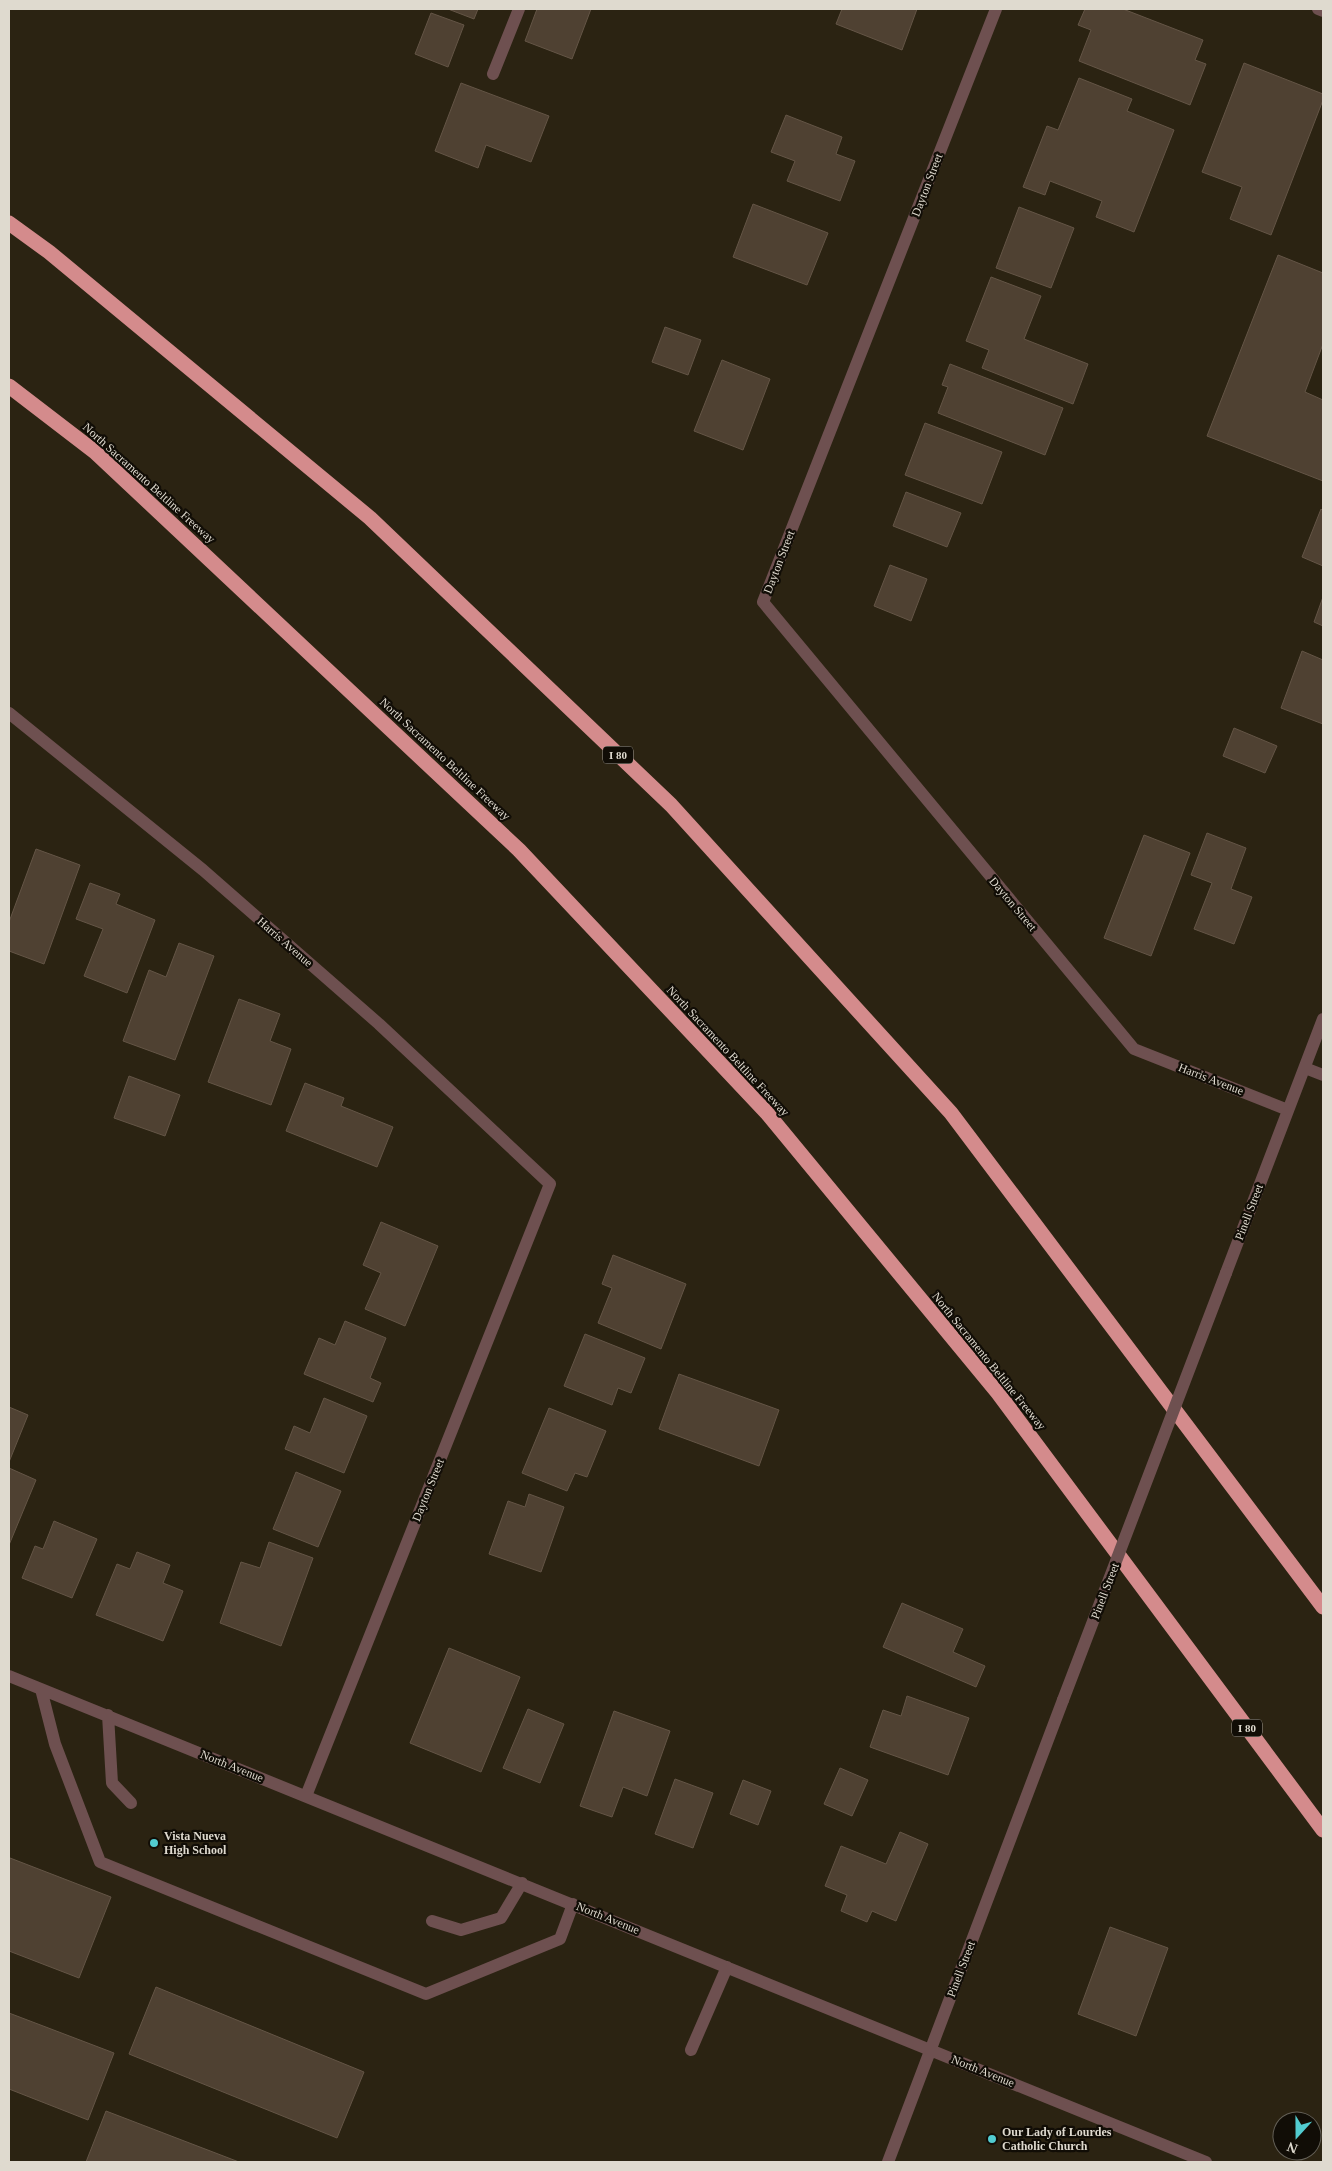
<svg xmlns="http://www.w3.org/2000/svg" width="1332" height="2171" viewBox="0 0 1332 2171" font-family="Georgia,serif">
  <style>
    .building { fill: #4f4132; stroke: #645546 }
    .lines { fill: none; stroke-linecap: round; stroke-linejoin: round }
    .minor { stroke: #6e5050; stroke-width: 12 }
    .highway { stroke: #d48b8c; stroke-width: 15 }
    .minor-bridge { stroke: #6e5050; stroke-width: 12 }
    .poi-dot { fill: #52ccd0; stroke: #110d06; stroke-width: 2 }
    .labels { text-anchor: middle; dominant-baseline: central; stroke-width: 4.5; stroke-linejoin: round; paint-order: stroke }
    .shield { fill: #110d06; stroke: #a19c93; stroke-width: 1 }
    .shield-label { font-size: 11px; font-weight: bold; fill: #dfdacf }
    .street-label { font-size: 12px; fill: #dfdacf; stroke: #110d06 }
    .poi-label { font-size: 12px; font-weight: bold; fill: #dfdacf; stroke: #110d06; text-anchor: start }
  </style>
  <rect width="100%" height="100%" fill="#2b2312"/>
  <path class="building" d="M 448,9 L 478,9 L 474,19 Z
    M 537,9 L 591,9 L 572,59 L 525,41 Z
    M 842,9 L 917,9 L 902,50 L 836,24 Z
    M 1085,9 L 1123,9 L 1203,40 L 1195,60 L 1206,64 L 1190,105 L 1079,61 L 1091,30 L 1078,25 Z
    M 431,13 L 464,25 L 448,67 L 415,54 Z
    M 1244,63 L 1323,94 L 1323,100 L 1271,235 L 1230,219 L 1242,187 L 1202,172 Z
    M 1079,78 L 1132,99 L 1127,111 L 1174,130 L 1134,232 L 1096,217 L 1102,201 L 1050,181 L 1045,195 L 1023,187 L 1047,126 L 1058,130 Z
    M 461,83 L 549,116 L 531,162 L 486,145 L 478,168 L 435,151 Z
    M 786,115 L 842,137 L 836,154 L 855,161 L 840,201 L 787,181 L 795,161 L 771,152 Z
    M 753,204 L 828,233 L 807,285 L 733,257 Z
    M 1019,207 L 1074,228 L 1051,288 L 996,268 Z
    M 1278,255 L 1323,273 L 1323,344 L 1305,392 L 1323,400 L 1323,481 L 1207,436 Z
    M 991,277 L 1041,296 L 1024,339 L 1088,364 L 1073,404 L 982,368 L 989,350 L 966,341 Z
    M 665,327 L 701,340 L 688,375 L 652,362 Z
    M 722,360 L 770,379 L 743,450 L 694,431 Z
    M 950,364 L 1063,408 L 1045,455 L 938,413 L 948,387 L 942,385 Z
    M 925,423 L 1002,452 L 982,504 L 905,475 Z
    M 906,492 L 961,513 L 947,547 L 893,526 Z
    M 1321,509 L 1323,511 L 1323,566 L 1302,557 Z
    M 890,565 L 927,579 L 911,621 L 874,606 Z
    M 1323,597 L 1323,626 L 1314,622 Z
    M 1302,651 L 1323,660 L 1323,724 L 1281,708 Z
    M 1234,728 L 1277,746 L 1265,773 L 1223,756 Z
    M 1207,833 L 1246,848 L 1231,889 L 1252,897 L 1234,944 L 1194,929 L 1212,883 L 1191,875 Z
    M 1144,835 L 1190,853 L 1151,956 L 1104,938 Z
    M 36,849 L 80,865 L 44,964 L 9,951 L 9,922 Z
    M 90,883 L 120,894 L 116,904 L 155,920 L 127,993 L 84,976 L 103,929 L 76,919 Z
    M 179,943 L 214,956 L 175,1060 L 123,1041 L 149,970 L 166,977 Z
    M 239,999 L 280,1014 L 270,1041 L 291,1049 L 271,1105 L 208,1082 Z
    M 129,1076 L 180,1095 L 165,1136 L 114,1118 Z
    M 305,1083 L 344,1098 L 341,1106 L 393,1127 L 377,1167 L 286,1131 Z
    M 381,1222 L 438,1246 L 405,1326 L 365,1309 L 381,1273 L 363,1265 Z
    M 613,1255 L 686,1284 L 661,1349 L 598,1323 L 612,1288 L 602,1284 Z
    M 345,1321 L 386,1338 L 370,1378 L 381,1383 L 373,1402 L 304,1374 L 319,1338 L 335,1345 Z
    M 585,1334 L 645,1358 L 631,1393 L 618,1388 L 612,1405 L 564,1386 Z
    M 679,1374 L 779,1410 L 759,1466 L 659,1429 Z
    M 324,1398 L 367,1416 L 344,1473 L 285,1449 L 294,1426 L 310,1433 Z
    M 9,1407 L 28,1415 L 9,1462 Z
    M 549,1408 L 606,1431 L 587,1477 L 575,1473 L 567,1491 L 522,1473 Z
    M 9,1468 L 36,1480 L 9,1545 Z
    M 296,1472 L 341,1491 L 318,1547 L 273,1529 Z
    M 529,1494 L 564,1507 L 541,1572 L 489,1554 L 508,1501 L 525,1507 Z
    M 54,1521 L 97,1539 L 72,1598 L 22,1578 L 35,1546 L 43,1549 Z
    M 269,1542 L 313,1558 L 281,1646 L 220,1623 L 241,1562 L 260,1568 Z
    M 137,1552 L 170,1565 L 163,1583 L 183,1591 L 163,1641 L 96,1615 L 117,1564 L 130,1569 Z
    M 902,1603 L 963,1629 L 953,1652 L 985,1666 L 976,1687 L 883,1647 Z
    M 449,1648 L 520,1677 L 481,1772 L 410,1743 Z
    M 907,1696 L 969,1718 L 948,1775 L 870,1747 L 883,1710 L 901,1716 Z
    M 528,1709 L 564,1724 L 540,1783 L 503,1768 Z
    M 614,1711 L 670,1731 L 647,1796 L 623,1787 L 612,1817 L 580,1806 Z
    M 840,1768 L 868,1780 L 852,1816 L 824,1804 Z
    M 675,1779 L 713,1793 L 693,1848 L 655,1834 Z
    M 743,1780 L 771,1791 L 758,1825 L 730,1814 Z
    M 900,1832 L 928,1844 L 896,1921 L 872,1911 L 867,1922 L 841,1911 L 847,1895 L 825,1886 L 841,1846 L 886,1864 Z
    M 10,1858 L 111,1897 L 79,1978 L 9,1951 L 9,1862 Z
    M 1110,1927 L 1168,1948 L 1136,2036 L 1078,2014 Z
    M 156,1987 L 364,2072 L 337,2138 L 129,2054 Z
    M 9,2013 L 114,2053 L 88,2120 L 9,2089 Z
    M 106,2111 L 239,2162 L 86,2162 Z"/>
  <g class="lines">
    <path class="minor" d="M 996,9 L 763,602 L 1134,1049 L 1288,1110
      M 1318,9 L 1323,11
      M 493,74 L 519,9
      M 9,713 L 203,870 L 379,1024 L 550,1184 L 306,1796
      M 1305,1068 L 1323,1075
      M 1226,1273 L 1323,1019
      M 9,1676 L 1206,2162
      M 41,1689 L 55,1744 L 100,1862 L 426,1994 L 560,1939 L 573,1904
      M 108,1715 L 112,1783 L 131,1803
      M 432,1921 L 461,1930 L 501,1918 L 522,1883
      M 691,2050 L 727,1967
      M 888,2162 L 1063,1700"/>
    <path class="highway" d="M 9,223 L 49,252 L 370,518 L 671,805 L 951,1113 L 1323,1607
      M 9,386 L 95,452 L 519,850 L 767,1113 L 998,1393 L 1323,1830"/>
    <path class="minor-bridge" d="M 1063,1700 L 1226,1273"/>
  </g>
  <g class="poi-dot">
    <circle cx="154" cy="1843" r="5"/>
    <circle cx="992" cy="2139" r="5"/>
  </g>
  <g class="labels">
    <g class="shield">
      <rect x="603" y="746.5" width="30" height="17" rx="4"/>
      <rect x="1232" y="1719.5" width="30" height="17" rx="4"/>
    </g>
    <g class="shield-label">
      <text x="618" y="755">I 80</text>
      <text x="1247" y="1728">I 80</text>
    </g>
    <g class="street-label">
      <text transform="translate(927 185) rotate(-69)">Dayton Street</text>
      <text transform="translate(149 483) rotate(42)">North Sacramento Beltline Freeway</text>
      <text transform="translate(779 562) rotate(-69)">Dayton Street</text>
      <text transform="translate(445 759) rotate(43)">North Sacramento Beltline Freeway</text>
      <text transform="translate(1013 904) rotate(50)">Dayton Street</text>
      <text transform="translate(285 942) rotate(41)">Harris Avenue</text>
      <text transform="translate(728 1051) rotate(47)">North Sacramento Beltline Freeway</text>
      <text transform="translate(1211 1079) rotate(21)">Harris Avenue</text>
      <text transform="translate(1249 1212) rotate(-69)">Pinell Street</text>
      <text transform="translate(989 1361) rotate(51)">North Sacramento Beltline Freeway</text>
      <text transform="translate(428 1490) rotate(-68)">Dayton Street</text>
      <text transform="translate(1105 1591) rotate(-69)">Pinell Street</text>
      <text transform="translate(232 1766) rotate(22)">North Avenue</text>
      <text transform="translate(608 1918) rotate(22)">North Avenue</text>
      <text transform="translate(961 1969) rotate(-69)">Pinell Street</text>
      <text transform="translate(983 2071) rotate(22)">North Avenue</text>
    </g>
    <g class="poi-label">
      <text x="164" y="1836">Vista Nueva<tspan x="164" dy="14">High School</tspan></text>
      <text x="1002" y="2132">Our Lady of Lourdes<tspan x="1002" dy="14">Catholic Church</tspan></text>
    </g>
  </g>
  <rect width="1332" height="2171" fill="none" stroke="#dfdacf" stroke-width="20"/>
  <g transform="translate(1297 2136) rotate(201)"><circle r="24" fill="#110d06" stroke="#635f56"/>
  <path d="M0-4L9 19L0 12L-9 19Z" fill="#52ccd0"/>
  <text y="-8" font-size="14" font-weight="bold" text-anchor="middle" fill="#dfdacf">N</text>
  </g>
</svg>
